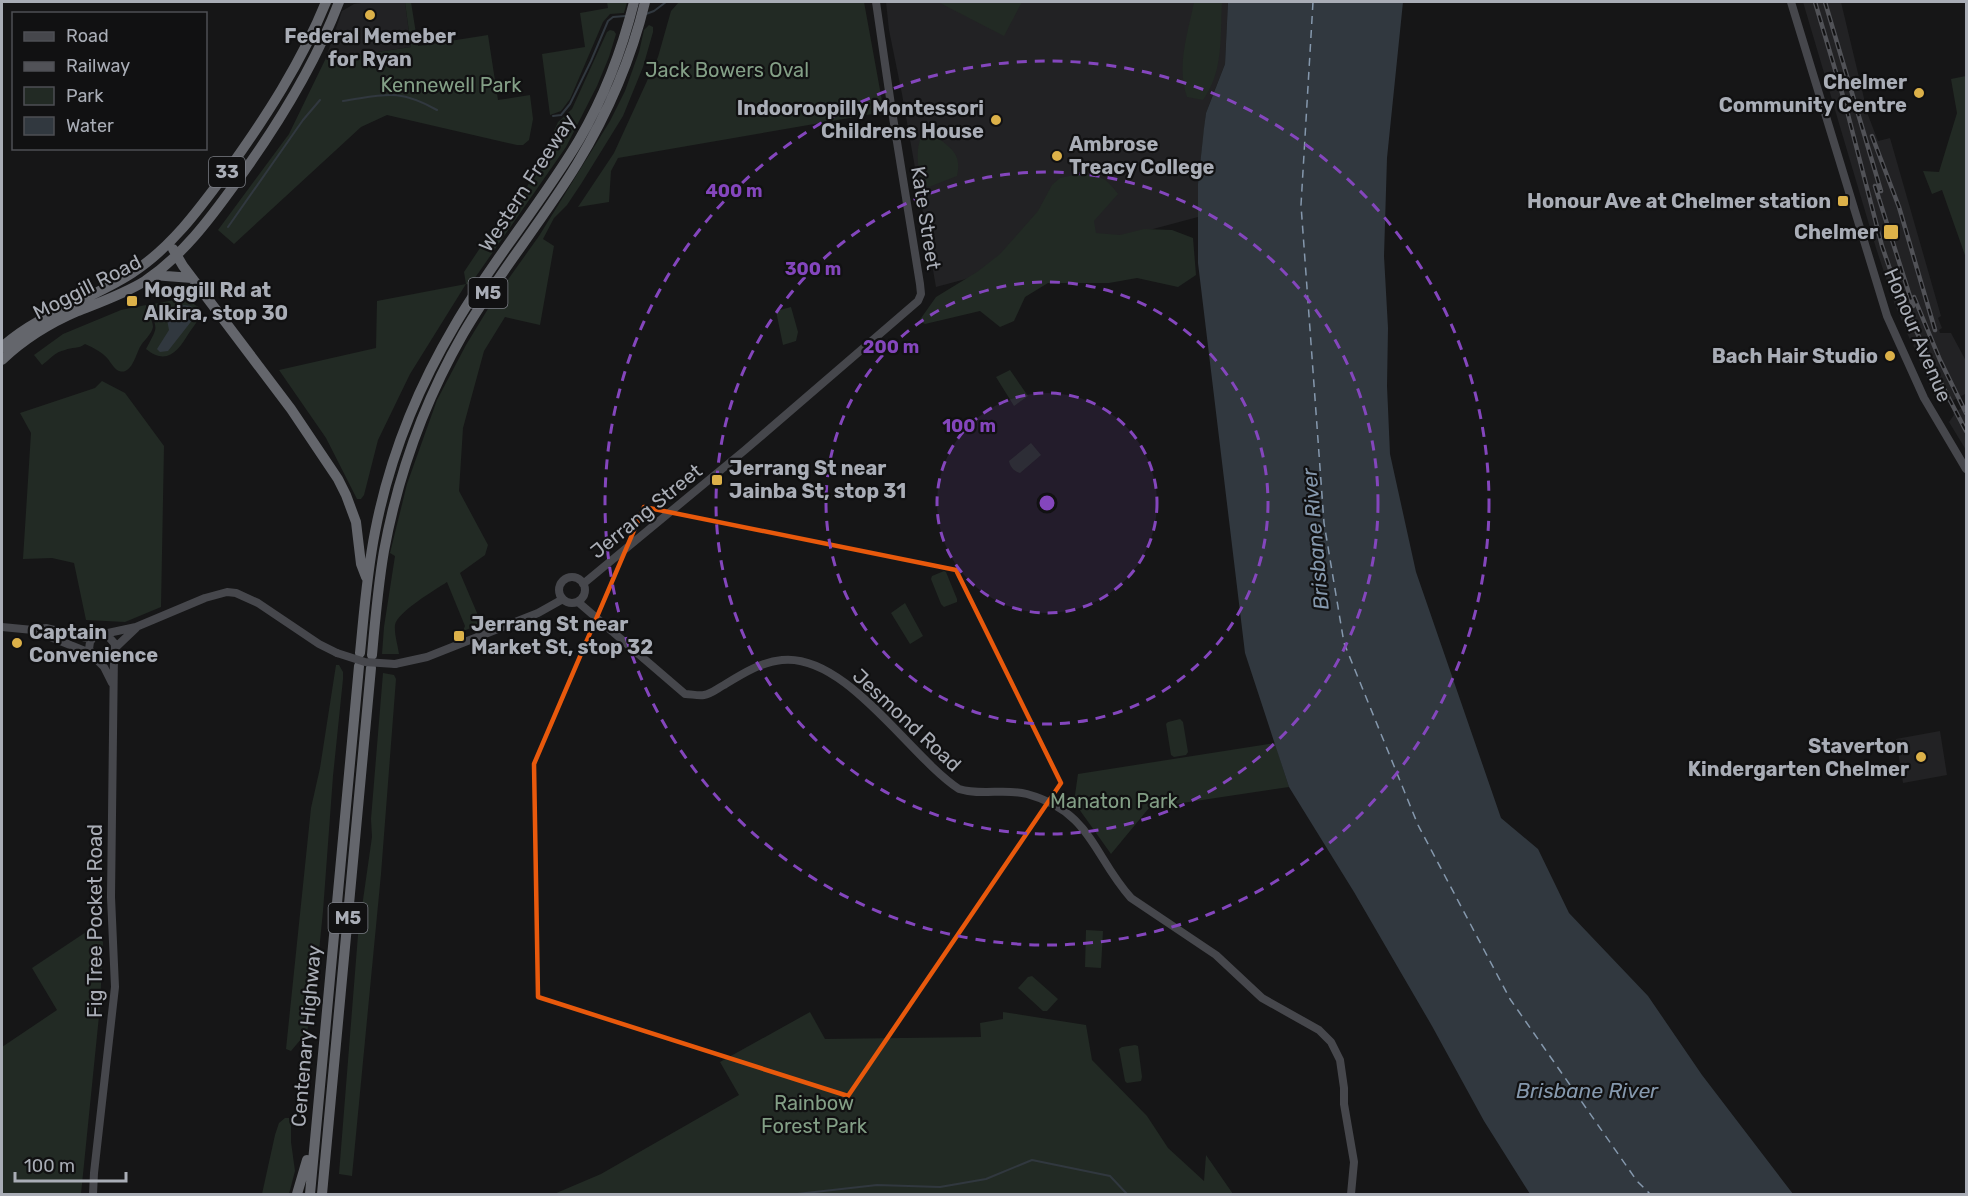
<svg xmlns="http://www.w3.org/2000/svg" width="1968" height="1196" viewBox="0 0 1968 1196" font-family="Rubik,sans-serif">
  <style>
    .built { fill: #222224 }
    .green { fill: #222a24 }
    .water { fill: #31383f }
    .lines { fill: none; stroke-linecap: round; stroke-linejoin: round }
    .stream { stroke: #31383f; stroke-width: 2 }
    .ferry { stroke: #8598ad; stroke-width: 1.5; stroke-dasharray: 8 6; stroke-linecap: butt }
    .secondary { stroke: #46474c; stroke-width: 8 }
    .highway { stroke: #64666c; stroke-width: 10 }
    .rail-casing { stroke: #515257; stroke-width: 4.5 }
    .rail { stroke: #111112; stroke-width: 2; stroke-dasharray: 7; stroke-linecap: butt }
    .secondary-bridge { stroke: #46474c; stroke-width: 8 }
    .marked { fill: none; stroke: #e8590c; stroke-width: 4.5; stroke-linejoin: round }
    .ring { fill: none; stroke: #8446bd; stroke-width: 3; stroke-dasharray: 10 8 }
    .poi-dot { fill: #dcb149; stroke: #111112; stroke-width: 2 }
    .labels { text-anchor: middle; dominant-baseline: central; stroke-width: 4.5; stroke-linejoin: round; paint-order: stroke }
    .shield { fill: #111112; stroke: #7b7e85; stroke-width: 1.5 }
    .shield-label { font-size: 18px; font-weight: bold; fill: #a9adb6 }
    .poi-label { font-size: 20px; font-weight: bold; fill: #a9adb6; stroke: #111112; text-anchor: end }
    .park-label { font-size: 20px; fill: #839f86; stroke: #111112 }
    .street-label { font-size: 20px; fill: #a9adb6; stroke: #111112 }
    .water-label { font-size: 21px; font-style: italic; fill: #8598ad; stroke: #111112 }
    .centre { fill: #8446bd; stroke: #111112; stroke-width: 3 }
    .ring-label { font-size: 18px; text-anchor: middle; font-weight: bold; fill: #8446bd; stroke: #111112; stroke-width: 4.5; stroke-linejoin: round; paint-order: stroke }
  </style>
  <rect width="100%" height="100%" fill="#161617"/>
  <path class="built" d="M 368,2 L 405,2 L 411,47 L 325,60 L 342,11 L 354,4 Z
    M 886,2 L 1228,2 L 1225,64 L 1206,113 L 1198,184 L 1198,217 L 936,287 L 902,94 L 889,30 Z
    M 1803,2 L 1841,2 L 1868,115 L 1878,141 L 1890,138 L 1941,316 L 1938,318 L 1942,328 L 1939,330 L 1940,333 L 1951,333 L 1966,361 L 1965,394 L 1948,403 L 1947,401 L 1937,401 L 1913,345 L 1918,342 L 1916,340 L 1911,342 L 1895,305 L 1876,248 Z
    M 1966,406 L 1966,450 L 1949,422 L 1954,415 L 1953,413 Z
    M 1940,731 L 1947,775 L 1903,783 L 1896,739 Z"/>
  <path class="green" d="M 405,2 L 411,2 L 418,46 L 488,35 L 498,100 L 530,95 L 533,119 L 529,140 L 523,145 L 517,145 L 387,115 L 361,127 L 234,244 L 218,230 L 289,134 L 325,60 L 411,47 Z
    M 607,2 L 627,2 L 624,13 L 610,14 L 603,22 L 570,99 L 561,111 L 550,115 L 542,54 L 585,47 L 580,13 L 608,8 Z
    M 679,2 L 864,2 L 884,112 L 618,158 L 611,171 L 609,202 L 578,207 L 614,153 L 658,57 L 671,11 Z
    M 938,2 L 1022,2 L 1004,36 Z
    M 1194,2 L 1222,2 C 1220,36 1224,71 1203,100 L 1187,97 C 1176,66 1188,33 1194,2 Z
    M 649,25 L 653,27 L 653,32 L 643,67 L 623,116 L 581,184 L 567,205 L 554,218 L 543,239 L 554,246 L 540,325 L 505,317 L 484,351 L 463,428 L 459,491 L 488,545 L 485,555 L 460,573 L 480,620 L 484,623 L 463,631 L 465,626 L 447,582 C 435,590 397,612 395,625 C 394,634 398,646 399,654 L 382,654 L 384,627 L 395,556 L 390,553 L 407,484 L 437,400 L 466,345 L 494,299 L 539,236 L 610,121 L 625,91 L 639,52 L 644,30 Z
    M 610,30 L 614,31 L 616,34 L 609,57 L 597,86 L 566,147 L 470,285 L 466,284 L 410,374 L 378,440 L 364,495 L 361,499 L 357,499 L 326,438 L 279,370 L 376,348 L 377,301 L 466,284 L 464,272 L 480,248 L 497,236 L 515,209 L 541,161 L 558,122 L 572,109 L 607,32 Z
    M 1966,76 L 1966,258 L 1942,190 L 1932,194 L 1923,171 L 1939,172 L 1957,113 L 1951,79 Z
    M 936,136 C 951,149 962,153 957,176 L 929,187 L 922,184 C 918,169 915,152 921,137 Z
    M 1078,174 C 1099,175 1105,176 1118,194 L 1094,221 L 1096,233 L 1120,235 L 1144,229 L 1172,230 L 1193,238 L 1196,275 L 1178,287 L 1137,278 L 1109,283 L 1048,283 L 1025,297 L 1014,321 L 1000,327 L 980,311 L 925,324 L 919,321 L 936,297 L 977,272 L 1000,254 L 1038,211 L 1052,185 L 1060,178 Z
    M 184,298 L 200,308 C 200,320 196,323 189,333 C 178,351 167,366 146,349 C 159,324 157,332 149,305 Z
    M 146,305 C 147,313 153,320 153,327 C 152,334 143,341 140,347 C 136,354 131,378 117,370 C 114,368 111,363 108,359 C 102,352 94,348 85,344 C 79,349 72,347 65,350 C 55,352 50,359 42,365 L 34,355 L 63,334 L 121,310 Z
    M 791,307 L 798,332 L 796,341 L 783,345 L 776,311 Z
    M 1010,370 L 1028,396 L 1014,406 L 996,377 Z
    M 102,381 L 125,393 L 164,446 L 161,607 L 125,622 L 86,620 L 74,563 L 52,558 L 23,559 L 31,433 L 20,413 L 95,388 Z
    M 1031,443 L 1041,455 L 1020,473 C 1015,472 1010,467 1009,461 Z
    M 944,571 L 946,572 L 957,599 L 957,602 L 944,607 L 941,604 L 931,579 L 932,576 Z
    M 905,603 L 923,636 L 910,644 L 891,613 Z
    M 336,665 L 339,665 L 343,672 L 343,679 L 333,776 L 323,911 L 315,992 L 307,1032 L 291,1051 L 286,1049 L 311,808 L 320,768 Z
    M 383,673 L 394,675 L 396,679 L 381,874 L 352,1176 L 339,1174 L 358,935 L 372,837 L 371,819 Z
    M 1180,719 L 1183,722 L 1188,752 L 1186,755 L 1174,757 L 1171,755 L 1166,724 L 1168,722 Z
    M 1275,743 L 1289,787 L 1149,808 L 1111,854 L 1074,802 L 1078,774 Z
    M 92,928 L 103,942 L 100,1006 L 81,1194 L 2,1194 L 2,1047 L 57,1010 L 32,968 Z
    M 1086,930 L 1103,931 L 1101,968 L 1085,967 Z
    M 1032,976 L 1058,999 L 1047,1011 L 1043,1011 L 1018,988 L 1028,977 Z
    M 810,1012 L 825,1039 L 981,1037 L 980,1023 L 1003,1019 L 1003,1012 L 1086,1025 L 1092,1060 L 1147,1116 L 1168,1148 L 1204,1181 L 1206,1155 L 1233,1194 L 554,1194 L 601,1174 L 739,1095 L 720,1062 Z
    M 1135,1045 L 1138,1046 L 1142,1077 L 1141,1081 L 1127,1083 L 1125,1081 L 1119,1049 L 1122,1047 Z
    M 285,1118 L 289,1118 L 291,1122 L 291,1142 L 295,1171 L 289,1194 L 262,1194 L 275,1135 L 279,1123 Z"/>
  <path class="water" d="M 1228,2 L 1403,2 L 1387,158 L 1384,256 L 1388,328 L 1387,386 L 1390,454 L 1416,572 L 1501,818 L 1538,849 L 1569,913 L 1648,996 L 1702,1075 L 1793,1194 L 1530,1194 L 1484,1121 L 1432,1026 L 1354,892 L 1289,787 L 1245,653 L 1198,263 L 1198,184 L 1204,128 L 1206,113 L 1225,64 Z
    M 184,305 L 191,306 L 197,314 L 168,351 L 160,352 L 157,349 L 169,330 L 165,309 Z"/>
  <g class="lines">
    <path class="stream" d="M 646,14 L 654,11 L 666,2
      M 343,101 C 385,95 397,88 437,110
      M 553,116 L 561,115 L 570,104 L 591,61 L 608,21 L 613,17 L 625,16
      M 228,227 L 303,120 L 320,100
      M 797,1194 L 877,1185 L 940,1187 L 986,1179 L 1032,1160 L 1110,1176 L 1127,1194"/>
    <path class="ferry" d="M 1313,2 L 1301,205 L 1324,523 L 1344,643 L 1418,825 L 1510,999 L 1637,1181 L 1650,1194"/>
    <path class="secondary" d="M 1791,2 L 1887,316 L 1924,398 L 1966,469
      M559 590a13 13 0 1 1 26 0a13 13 0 1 1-26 0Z
      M 583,584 L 745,450 L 918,301 L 921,294 L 920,284 L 891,105 L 876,2
      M 578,602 L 685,694 C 691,694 698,696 704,695 C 711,694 718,688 724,685 C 742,674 761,662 782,660 C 846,653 910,757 959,789 C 981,796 1005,788 1027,794 C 1092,812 1093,856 1131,898 L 1216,955 L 1262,998 L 1319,1030 L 1331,1042 L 1340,1060 L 1344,1088 L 1344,1104 L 1354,1162 L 1351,1194
      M 2,627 L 33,630 L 46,628 L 91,639
      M 33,630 L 90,653
      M 107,635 L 115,644 L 114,653 L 104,660 L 96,659 L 89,649 L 90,642 L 94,636 L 136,627 L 205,598 L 227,592 L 236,593 L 258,603 L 319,644 L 337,653
      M 115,648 L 136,628
      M 96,659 L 104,667 L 112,683
      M 395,664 L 427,657 L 538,613 L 563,599
      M 93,1194 L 94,1173 L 115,987 L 111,897 L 114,653"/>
    <path class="highway" d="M 173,249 L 183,266 L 291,409 L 338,479 L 346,495 L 356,522 L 361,564 L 366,577
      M 153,275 L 192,278
      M 2,347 C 41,312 89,301 132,273 C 172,247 200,208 228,170 C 266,117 301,63 326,2
      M 2,360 C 24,339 50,323 78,311 C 101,302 124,294 145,281 C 182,256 209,220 235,184 C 276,128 314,67 339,2
      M 360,653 C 364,613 367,572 375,532 C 389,459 417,389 455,325 C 492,261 541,204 579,140 C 604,97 622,50 634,2
      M 372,655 C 375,621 378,586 384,551 C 398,475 424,402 463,334 C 497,275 541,223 577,164 C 608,113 631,60 645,2
      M 297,1194 L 307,1160
      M 310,1194 L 359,666
      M 322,1194 L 371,668"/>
    <g class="rail-casing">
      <path id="rail" d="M 1815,2 L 1845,103 L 1882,246 L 1893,278 L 1930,362 L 1966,431
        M 1825,2 L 1881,191
        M 1872,136 L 1899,207 L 1935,330
        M 1875,186 L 1913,306
        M 1914,297 L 1940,360 L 1966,413"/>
    </g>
    <use href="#rail" class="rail"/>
    <path class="secondary-bridge" d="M 337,653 L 365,662 L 395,664"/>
  </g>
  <path class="marked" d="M 644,507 L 956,570 L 1061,783 L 848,1096 L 538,997 L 534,764 Z"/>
  <circle cx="1047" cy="503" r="110" fill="#8446bd" fill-opacity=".12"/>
  <g class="ring">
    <circle cx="1047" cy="503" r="110"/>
    <circle cx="1047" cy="503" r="221"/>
    <circle cx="1047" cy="503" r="331"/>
    <circle cx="1047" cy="503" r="442"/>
  </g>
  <g class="poi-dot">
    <circle cx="370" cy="15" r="6"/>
    <circle cx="1919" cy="93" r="6"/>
    <circle cx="996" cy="120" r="6"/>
    <circle cx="1057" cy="156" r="6"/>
    <rect x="1837" y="195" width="12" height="12" rx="3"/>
    <rect x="1883" y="224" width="16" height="16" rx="3"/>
    <rect x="126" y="295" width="12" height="12" rx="3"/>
    <circle cx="1890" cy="356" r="6"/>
    <rect x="711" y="474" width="12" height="12" rx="3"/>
    <rect x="453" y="630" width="12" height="12" rx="3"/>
    <circle cx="17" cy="643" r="6"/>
    <circle cx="1921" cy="757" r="6"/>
  </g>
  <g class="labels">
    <g class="shield">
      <rect x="209" y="157" width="36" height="30" rx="4.5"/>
      <rect x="468.5" y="278" width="39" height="30" rx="4.5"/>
      <rect x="328.5" y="903" width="39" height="30" rx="4.5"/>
    </g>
    <g class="shield-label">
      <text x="227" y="172">33</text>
      <text x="488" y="293">M5</text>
      <text x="348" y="918">M5</text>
    </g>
    <g class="poi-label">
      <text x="370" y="36" text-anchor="middle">Federal Memeber<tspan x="370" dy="23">for Ryan</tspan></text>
      <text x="1907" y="82">Chelmer<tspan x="1907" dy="23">Community Centre</tspan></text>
      <text x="984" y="108">Indooroopilly Montessori<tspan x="984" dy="23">Childrens House</tspan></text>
      <text x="1069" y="144" text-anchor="start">Ambrose<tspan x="1069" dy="23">Treacy College</tspan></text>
      <text x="1831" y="201">Honour Ave at Chelmer station</text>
      <text x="1878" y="232">Chelmer</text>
      <text x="144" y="290" text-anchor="start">Moggill Rd at<tspan x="144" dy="23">Alkira, stop 30</tspan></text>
      <text x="1878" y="356">Bach Hair Studio</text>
      <text x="729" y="468" text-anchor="start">Jerrang St near<tspan x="729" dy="23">Jainba St, stop 31</tspan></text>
      <text x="471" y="624" text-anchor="start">Jerrang St near<tspan x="471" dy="23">Market St, stop 32</tspan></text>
      <text x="29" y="632" text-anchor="start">Captain<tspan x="29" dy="23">Convenience</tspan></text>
      <text x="1909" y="746">Staverton<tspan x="1909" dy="23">Kindergarten Chelmer</tspan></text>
    </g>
    <g class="park-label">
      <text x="727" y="70">Jack Bowers Oval</text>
      <text x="451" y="85">Kennewell Park</text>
      <text x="1114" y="801">Manaton Park</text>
      <text x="814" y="1103">Rainbow<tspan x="814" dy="23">Forest Park</tspan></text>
    </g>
    <g class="street-label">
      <text transform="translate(527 183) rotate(-57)">Western Freeway</text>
      <text transform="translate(926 218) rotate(81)">Kate Street</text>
      <text transform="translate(87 287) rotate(-27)">Moggill Road</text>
      <text transform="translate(1918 335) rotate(67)">Honour Avenue</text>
      <text transform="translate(646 511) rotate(-39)">Jerrang Street</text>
      <text transform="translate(907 720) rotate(43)">Jesmond Road</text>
      <text transform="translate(95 921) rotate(-90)">Fig Tree Pocket Road</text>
      <text transform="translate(306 1036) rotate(-85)">Centenary Highway</text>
    </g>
    <g class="water-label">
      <text transform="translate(1315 539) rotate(-95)">Brisbane River</text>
      <text x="1587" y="1090">Brisbane River</text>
    </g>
  </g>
  <circle cx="1047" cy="503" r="9" class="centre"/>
  <g class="ring-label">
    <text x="734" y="197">400 m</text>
    <text x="813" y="275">300 m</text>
    <text x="891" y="353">200 m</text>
    <text x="969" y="432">100 m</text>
  </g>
  <rect width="1968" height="1196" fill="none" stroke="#a9adb6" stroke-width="6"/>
  <rect x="12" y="12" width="195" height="138" fill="#111112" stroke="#4e4f54" stroke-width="1.5"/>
  <rect x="24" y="32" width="30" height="9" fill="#46474c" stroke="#4e4f54" stroke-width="1.5"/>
  <text x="66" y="42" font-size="18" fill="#a9adb6">Road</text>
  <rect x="24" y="62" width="30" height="9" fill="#515257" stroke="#4e4f54" stroke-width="1.5"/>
  <text x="66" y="72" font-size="18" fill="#a9adb6">Railway</text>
  <rect x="24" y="87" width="30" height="18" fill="#222a24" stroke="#4e4f54" stroke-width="1.5"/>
  <text x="66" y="102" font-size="18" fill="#a9adb6">Park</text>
  <rect x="24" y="117" width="30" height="18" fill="#31383f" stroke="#4e4f54" stroke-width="1.5"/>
  <text x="66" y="132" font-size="18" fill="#a9adb6">Water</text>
  <path d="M15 1172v9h111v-9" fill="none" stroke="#a9adb6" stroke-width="3"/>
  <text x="24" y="1172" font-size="18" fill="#a9adb6" stroke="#111112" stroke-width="4.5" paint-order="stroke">100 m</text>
</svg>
